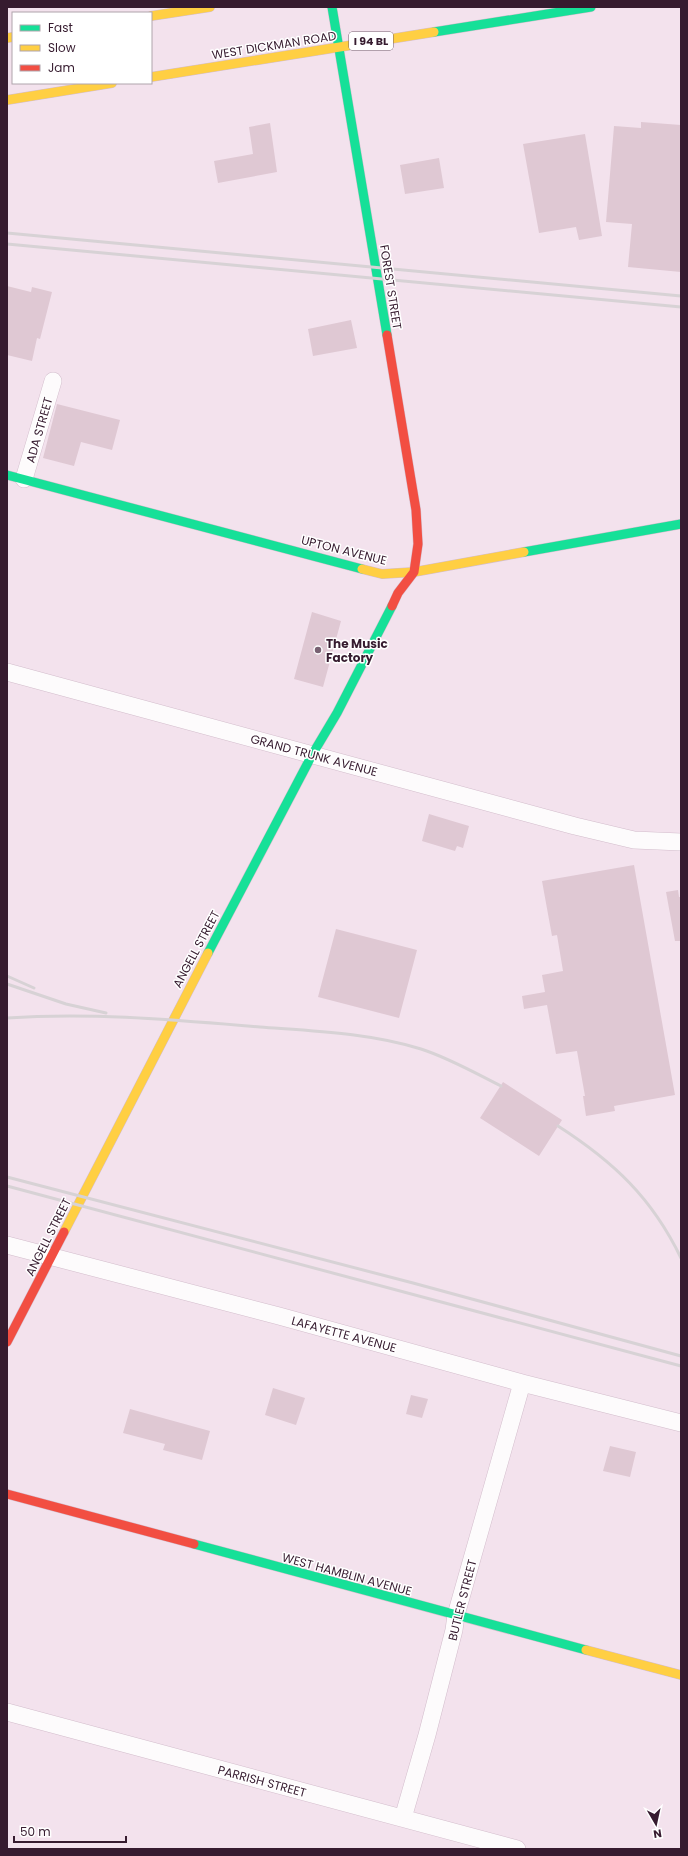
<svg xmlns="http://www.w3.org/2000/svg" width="688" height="1856" viewBox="0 0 688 1856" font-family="Poppins,sans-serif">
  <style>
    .building { fill: #dfc8d3 }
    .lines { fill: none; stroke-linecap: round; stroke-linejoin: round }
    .street-casing { stroke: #d3bdcc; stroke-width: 18 }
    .fast-casing { stroke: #d3bdcc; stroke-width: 10 }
    .slow-casing { stroke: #d3bdcc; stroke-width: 10 }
    .jam-casing { stroke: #d3bdcc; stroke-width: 10 }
    .street { stroke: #fdfbfc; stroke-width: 17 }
    .fast { stroke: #16e098; stroke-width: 9 }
    .slow { stroke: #ffcf43; stroke-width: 9 }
    .jam { stroke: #f24e42; stroke-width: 9 }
    .rail { stroke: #d7d2d5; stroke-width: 3 }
    .poi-dot { fill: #786172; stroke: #fff; stroke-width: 1.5 }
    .labels { text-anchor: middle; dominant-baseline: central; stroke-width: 3; stroke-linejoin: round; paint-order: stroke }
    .shield { fill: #fff; stroke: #725f6d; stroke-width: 1 }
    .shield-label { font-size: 11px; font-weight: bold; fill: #361b2f }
    .street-label { font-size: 12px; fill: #361b2f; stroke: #fff }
    .poi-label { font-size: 12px; font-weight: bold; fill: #361b2f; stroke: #fff; text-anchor: start }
  </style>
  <rect width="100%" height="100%" fill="#f3e2ed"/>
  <path class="building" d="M 641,122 L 681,125 L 681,272 L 628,267 L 632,224 L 606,222 L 614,126 L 641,128 Z
    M 270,123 L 277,172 L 218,183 L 214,161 L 253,154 L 249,127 Z
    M 585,134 L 602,236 L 579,240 L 576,227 L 539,233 L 523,144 Z
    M 439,158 L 444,188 L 405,194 L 400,165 Z
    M 7,286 L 31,292 L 32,287 L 52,292 L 40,339 L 37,338 L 32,361 L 7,355 Z
    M 351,320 L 357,348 L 313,356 L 308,329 Z
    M 57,404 L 120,420 L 112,450 L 81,442 L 74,466 L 43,458 Z
    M 312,612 L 341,621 L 323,687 L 294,679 Z
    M 429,814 L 469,826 L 463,848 L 457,846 L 455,851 L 422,841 Z
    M 634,865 L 675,1095 L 614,1106 L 615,1111 L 586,1116 L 583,1096 L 585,1096 L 577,1051 L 556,1054 L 547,1005 L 524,1009 L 522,996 L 545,992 L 542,975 L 563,971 L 557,935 L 552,936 L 542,881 Z
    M 678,890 L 679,897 L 681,897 L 681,941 L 675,941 L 666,892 Z
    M 336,929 L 417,950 L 399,1018 L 318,997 Z
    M 503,1082 L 562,1120 L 539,1156 L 480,1118 Z
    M 273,1388 L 305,1398 L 296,1425 L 265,1415 Z
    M 411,1395 L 428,1399 L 422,1418 L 406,1414 Z
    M 130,1409 L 210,1431 L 202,1460 L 163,1450 L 165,1444 L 123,1433 Z
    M 610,1446 L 636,1452 L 630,1477 L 603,1471 Z"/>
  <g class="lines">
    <g class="street-casing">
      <path id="street" d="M 24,479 L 53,381
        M 7,672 L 575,826 L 634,840 L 681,842
        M 7,1245 L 279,1316 L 522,1383 L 681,1423
        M 7,1712 L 517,1849
        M 403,1818 L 427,1735 L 454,1630 L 456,1615 L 522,1383"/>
    </g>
    <g class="fast-casing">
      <path id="fast" d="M 332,7 L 387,335
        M 434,32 L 591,7
        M 7,475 L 362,569
        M 524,552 L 681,524
        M 208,953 L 312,755 L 337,713 L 392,606
        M 194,1544 L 586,1650"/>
    </g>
    <g class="slow-casing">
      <path id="slow" d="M 151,16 L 210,7
        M 7,38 L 13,37
        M 151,77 L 434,32
        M 7,100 L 112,83
        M 362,569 L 382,574 L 414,572 L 524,552
        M 64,1232 L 208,953
        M 586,1650 L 681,1675"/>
    </g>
    <g class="jam-casing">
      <path id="jam" d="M 387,335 L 416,510 L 418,544 L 414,572 L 398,593 L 392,606
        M 7,1342 L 64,1232
        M 7,1494 L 194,1544"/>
    </g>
    <use href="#street" class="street"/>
    <use href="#fast" class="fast"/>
    <use href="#slow" class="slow"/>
    <use href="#jam" class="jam"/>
    <path class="rail" d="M 7,233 L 681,296
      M 7,244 L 681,307
      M 7,976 L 34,988
      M 7,984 L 66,1004 L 106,1013
      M 7,1018 C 91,1012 176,1020 260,1027 C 314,1031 370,1033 421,1049 C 449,1058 475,1073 501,1086
      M 558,1126 C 614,1162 652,1198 681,1258
      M 7,1177 L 413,1283 L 681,1356
      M 7,1186 L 681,1366"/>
  </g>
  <circle class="poi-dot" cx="318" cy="650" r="4"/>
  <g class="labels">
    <rect class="shield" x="349" y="32" width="44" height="18" rx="3"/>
    <g class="shield-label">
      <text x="371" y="41">I 94 BL</text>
    </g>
    <g class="street-label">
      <text transform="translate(274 45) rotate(-9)">WEST DICKMAN ROAD</text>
      <text transform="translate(391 287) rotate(81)">FOREST STREET</text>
      <text transform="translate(39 430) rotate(-74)">ADA STREET</text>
      <text transform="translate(344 550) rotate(14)">UPTON AVENUE</text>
      <text transform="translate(314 755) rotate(15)">GRAND TRUNK AVENUE</text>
      <text transform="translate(196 949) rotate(-62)">ANGELL STREET</text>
      <text transform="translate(48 1237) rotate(-63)">ANGELL STREET</text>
      <text transform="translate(344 1334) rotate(15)">LAFAYETTE AVENUE</text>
      <text transform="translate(347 1574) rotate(15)">WEST HAMBLIN AVENUE</text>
      <text transform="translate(462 1600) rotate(-76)">BUTLER STREET</text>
      <text transform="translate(262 1781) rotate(15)">PARRISH STREET</text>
    </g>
    <g class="poi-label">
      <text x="326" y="643">The Music<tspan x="326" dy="14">Factory</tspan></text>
    </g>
  </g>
  <rect width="688" height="1856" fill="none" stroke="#361b2f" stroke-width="16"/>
  <rect x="12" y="12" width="140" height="72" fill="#ffffff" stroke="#afa4ac"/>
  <rect x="20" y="25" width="20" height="6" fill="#16e098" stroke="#afa4ac"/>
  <text x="48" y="32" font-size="12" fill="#361b2f">Fast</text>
  <rect x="20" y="45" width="20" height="6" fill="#ffcf43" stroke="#afa4ac"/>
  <text x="48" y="52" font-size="12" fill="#361b2f">Slow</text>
  <rect x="20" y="65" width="20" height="6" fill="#f24e42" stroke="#afa4ac"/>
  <text x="48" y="72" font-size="12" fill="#361b2f">Jam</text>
  <g transform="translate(656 1824) rotate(171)" stroke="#ffffff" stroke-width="3" paint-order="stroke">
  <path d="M0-3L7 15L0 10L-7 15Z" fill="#361b2f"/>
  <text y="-6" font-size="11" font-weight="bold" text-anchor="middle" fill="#361b2f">N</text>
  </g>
  <path d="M14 1836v6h112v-6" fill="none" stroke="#361b2f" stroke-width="2"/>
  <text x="20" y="1836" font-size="12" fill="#361b2f" stroke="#ffffff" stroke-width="3" paint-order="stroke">50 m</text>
</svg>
